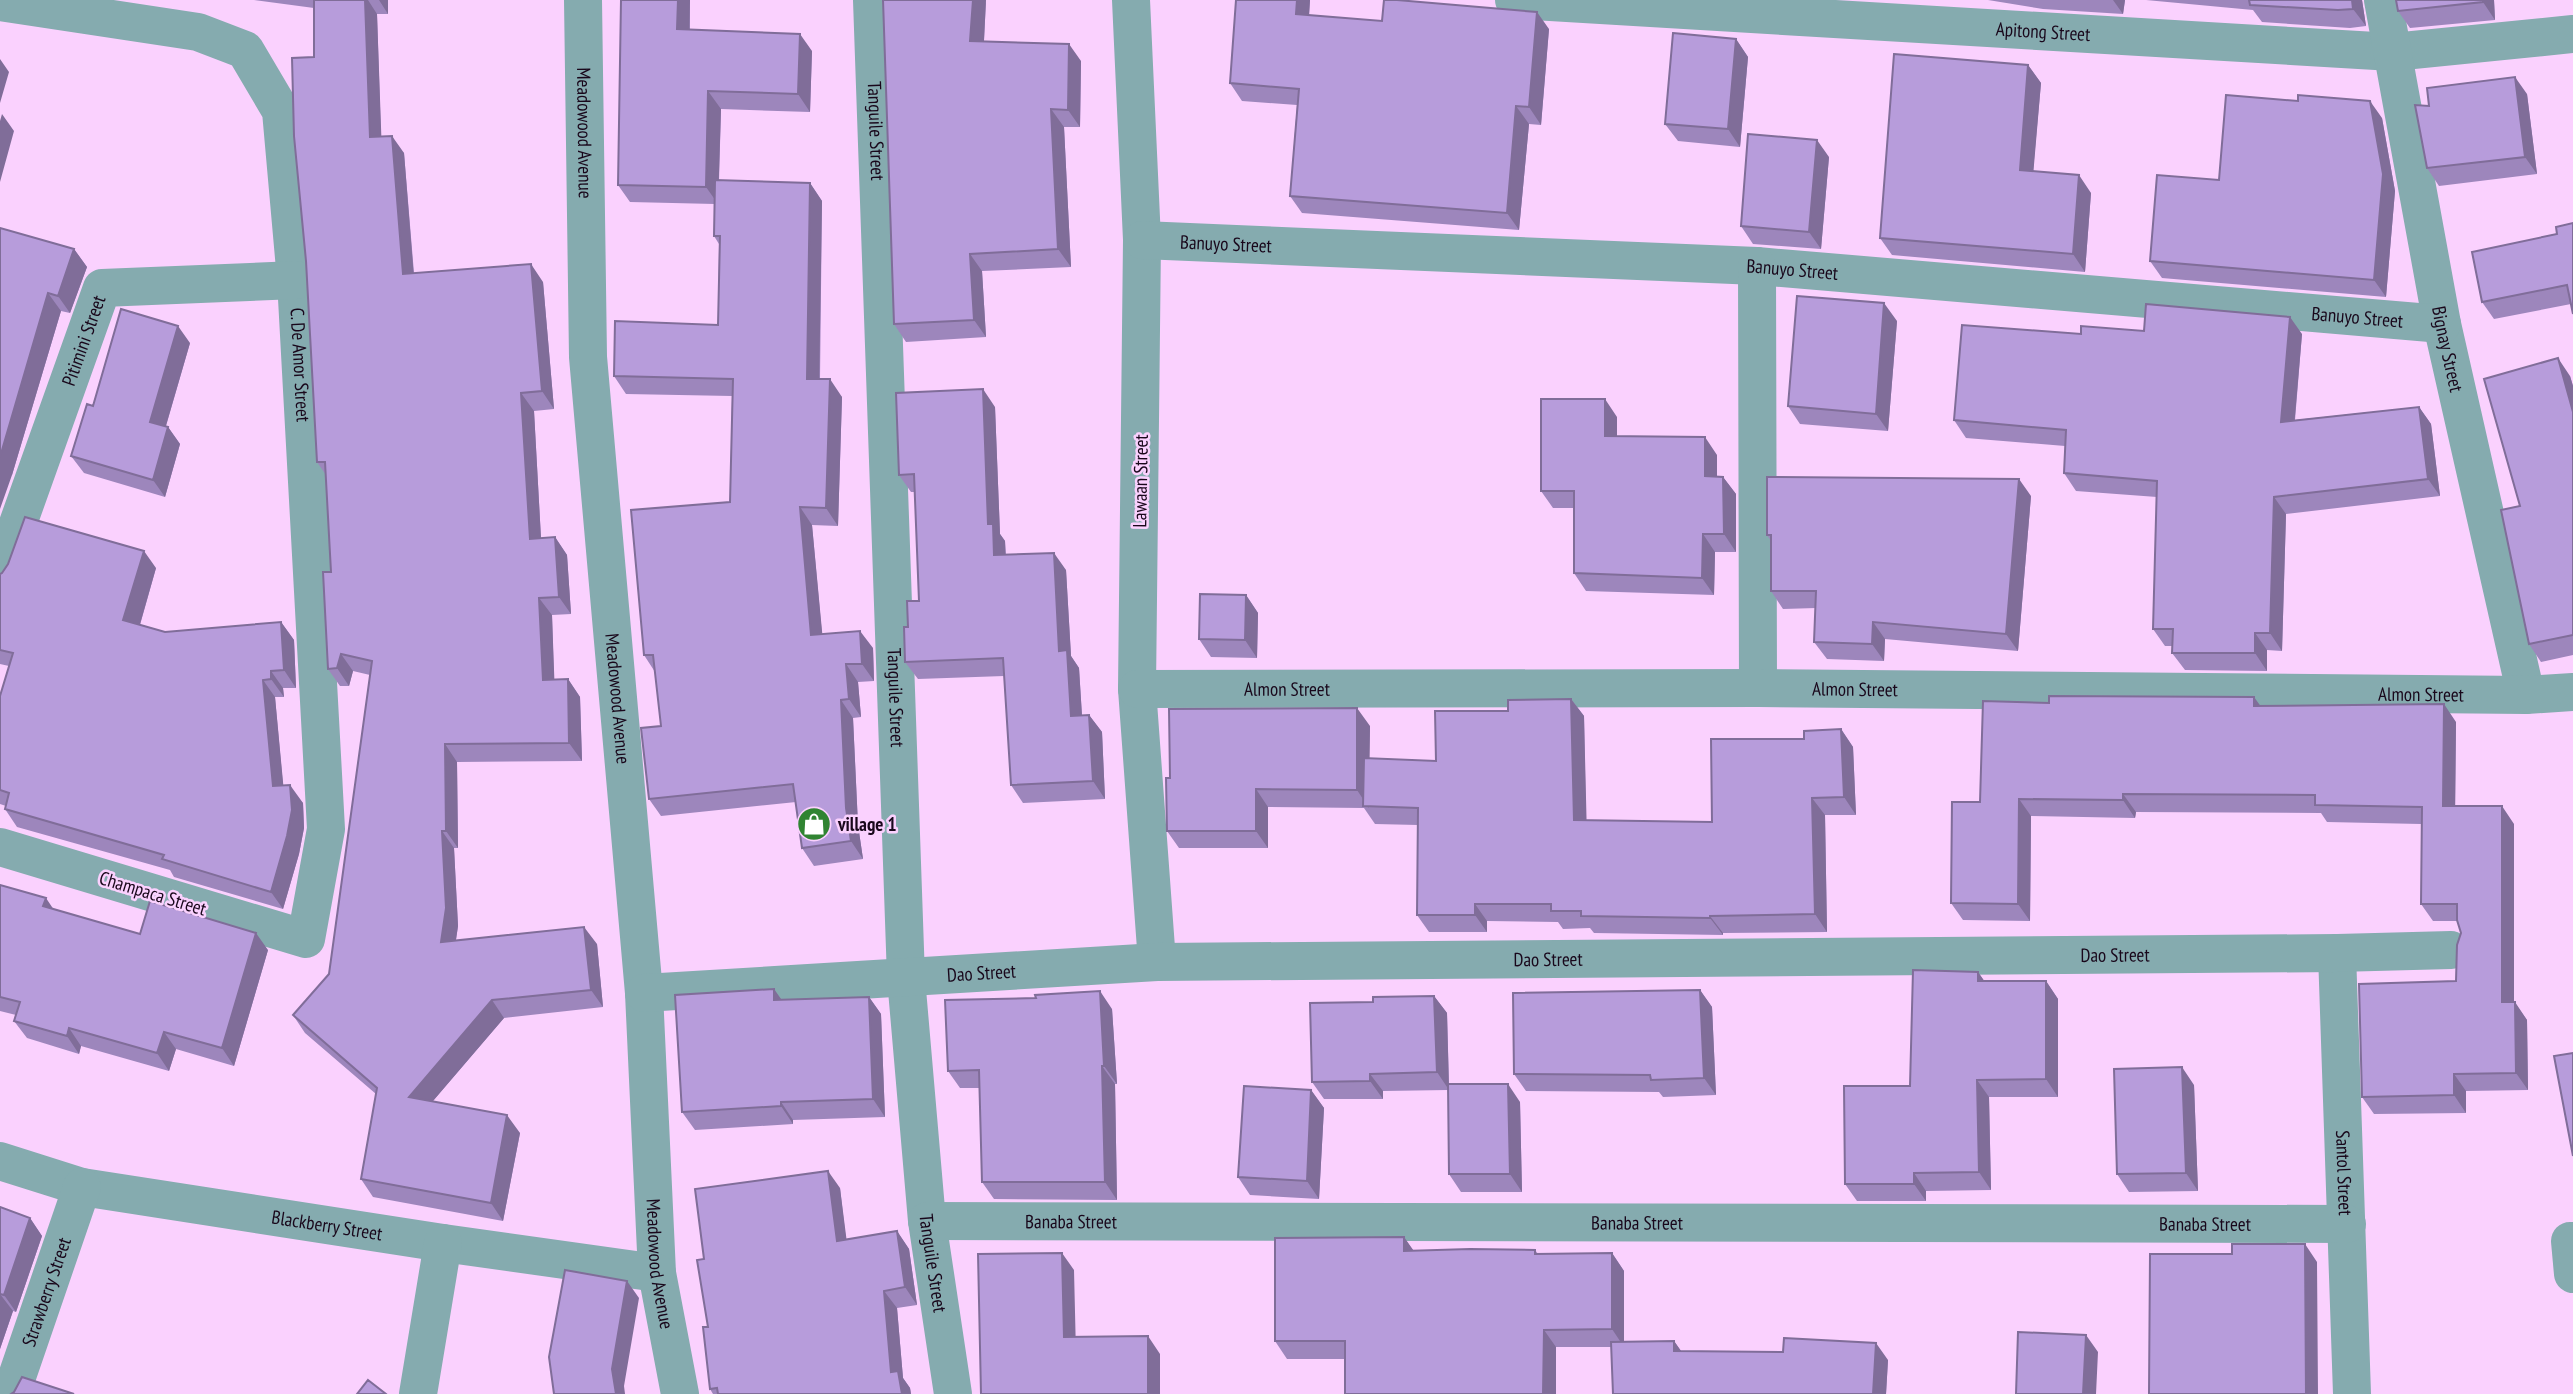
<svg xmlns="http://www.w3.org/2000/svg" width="2573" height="1394" viewBox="0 0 2573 1394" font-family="'PT Sans Narrow',sans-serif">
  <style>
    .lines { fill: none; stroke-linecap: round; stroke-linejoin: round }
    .minor { stroke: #85abaf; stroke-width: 38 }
    .wall { fill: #9d86bc }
    .shaded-wall { fill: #806d99 }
    .building { fill: #b79cdb; stroke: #806d99; stroke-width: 2 }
    .labels { text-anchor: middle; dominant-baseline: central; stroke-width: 5; stroke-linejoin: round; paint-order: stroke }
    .street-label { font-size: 19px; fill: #19071b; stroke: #fad1fe }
    .poi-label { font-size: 19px; font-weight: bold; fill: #19071b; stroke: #fad1fe; text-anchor: start }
  </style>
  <rect width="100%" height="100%" fill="#fad1fe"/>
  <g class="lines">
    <g class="minor">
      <path id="s1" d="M 583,0 L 588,357 L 644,993 L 657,1273 L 680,1394"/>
      <path id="s2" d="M 872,0 L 906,978 L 927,1221 L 953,1394"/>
      <path d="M 1131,0 L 1142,240 L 1137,689 L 1157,962"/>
      <path id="s3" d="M 1514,0 L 2393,52 L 2573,34"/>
      <path id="s4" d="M 2383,0 L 2442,324 L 2526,695"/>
      <path id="s5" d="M 0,2 L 198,32 L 245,50 L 281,111 L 296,280 L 326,829 L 306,939 L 0,847"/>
      <path id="s6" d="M 1142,240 L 1757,266 L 2442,324"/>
      <path d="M 1757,266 L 1758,688"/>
      <path id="s7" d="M 0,574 L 102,288 L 296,280"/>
      <path id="s8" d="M 1137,689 L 1758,688 L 2526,695 L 2573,692"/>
      <path id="s9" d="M 2337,953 L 2352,1394"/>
      <path id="s10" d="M 644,993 L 1157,962 L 2337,953 L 2451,950"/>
      <path id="s11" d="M 0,1161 L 82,1187 L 443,1243 L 657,1273"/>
      <path id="s12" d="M 927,1221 L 2347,1224"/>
      <path d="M 2573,1241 L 2570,1241 L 2573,1274"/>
      <path id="s13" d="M 11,1394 L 82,1187"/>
      <path d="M 418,1394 L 443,1243"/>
    </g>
  </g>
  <path class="wall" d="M 254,0 L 388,0 L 388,14 L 377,14 L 381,137 L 404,153 L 414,273 L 543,282 L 554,409 L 534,411 L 541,538 L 555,537 L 567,555 L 571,614 L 552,615 L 554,680 L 568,679 L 580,697 L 582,761 L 457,762 L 458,848 L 454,848 L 458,926 L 456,940 L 597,944 L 603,1007 L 504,1018 L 432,1102 L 520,1133 L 503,1221 L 373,1197 L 361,1179 L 376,1094 L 305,1033 L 293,1015 L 329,974 L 370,675 L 353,671 L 349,686 L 340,686 L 328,669 L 331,572 L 326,475 L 317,462 L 314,8 Z
    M 621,0 L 690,0 L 690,29 L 812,51 L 810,112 L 721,109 L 719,181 L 810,183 L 822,201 L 820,379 L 842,397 L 838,526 L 812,525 L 822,634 L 873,648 L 874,681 L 858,682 L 861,717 L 853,718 L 858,825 L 863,859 L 814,866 L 802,848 L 796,802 L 661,816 L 649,799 L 661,726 L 655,672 L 644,655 L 730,502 L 732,396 L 626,394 L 614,376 L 718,325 L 719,244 L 714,236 L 715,204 L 630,202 L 618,185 Z
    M 986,0 L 984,41 L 1081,61 L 1080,127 L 1064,127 L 1071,267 L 982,271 L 986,337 L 906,342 L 894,324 Z
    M 1236,0 L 1310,0 L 1309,15 L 1382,21 L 1549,29 L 1541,125 L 1529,124 L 1519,230 L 1302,213 L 1290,196 L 1297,105 L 1242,101 L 1230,83 Z
    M 1988,0 L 2125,0 L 2123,14 L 2043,9 Z
    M 2146,0 L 2362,0 L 2366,26 L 2350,28 L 2262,22 L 2253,10 Z
    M 2494,0 L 2495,20 L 2410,28 L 2398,11 Z
    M 1736,39 L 1748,57 L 1740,147 L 1678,141 L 1665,124 Z
    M 2028,65 L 2041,83 L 2033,171 L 2091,193 L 2085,272 L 1892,255 L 1880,238 Z
    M 2527,94 L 2537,174 L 2439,186 L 2427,168 L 2429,106 Z
    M 2382,118 L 2395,191 L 2386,297 L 2162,278 L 2150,261 L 2219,180 Z
    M 1829,157 L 1821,249 L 1753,244 L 1741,226 Z
    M 0,228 L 74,249 L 87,267 L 70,313 L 61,311 L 12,475 Z
    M 2557,234 L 2571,304 L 2494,319 L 2482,302 Z
    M 1897,321 L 1888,431 L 1800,424 L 1788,406 Z
    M 2144,331 L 2302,334 L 2295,420 L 2419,407 L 2431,424 L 2440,496 L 2286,514 L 2282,651 L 2267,650 L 2267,671 L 2185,670 L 2172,653 L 2173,646 L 2165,646 L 2153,629 L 2157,497 L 2076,491 L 2064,473 L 2065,446 L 1966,438 L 1954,420 L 2081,334 Z
    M 190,343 L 166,426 L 168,427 L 180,444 L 165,497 L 84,473 L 71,456 L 93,406 Z
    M 2570,376 L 2573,386 L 2573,655 L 2541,662 L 2529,644 L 2520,506 Z
    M 995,407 L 1000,534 L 1005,541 L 1006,555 L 1066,570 L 1071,656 L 1079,668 L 1082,715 L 1089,715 L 1102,732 L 1105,799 L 1023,803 L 1011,785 L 1004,676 L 918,679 L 905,662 L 908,627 L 919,601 L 915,492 L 911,492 L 899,475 Z
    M 1617,417 L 1617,437 L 1717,455 L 1717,477 L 1723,477 L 1736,494 L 1736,552 L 1715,552 L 1714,595 L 1586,591 L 1574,573 L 1574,508 L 1553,508 L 1541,491 Z
    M 2031,496 L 2018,651 L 1885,639 L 1884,661 L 1827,659 L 1814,642 L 1816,608 L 1783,609 L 1771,591 L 1771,541 L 1767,535 Z
    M 156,568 L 140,625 L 165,632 L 281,622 L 294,640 L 296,688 L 283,688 L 284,697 L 275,697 L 283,785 L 303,803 L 304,828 L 299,854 L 283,909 L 174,877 L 170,870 L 17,827 L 5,809 L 6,806 L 0,804 L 0,696 L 9,666 L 0,664 L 0,574 Z
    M 1246,595 L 1258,613 L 1257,658 L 1211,657 L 1199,639 Z
    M 1571,699 L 1584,716 L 1586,821 L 1712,822 L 1804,739 L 1841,729 L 1853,747 L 1856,815 L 1825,815 L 1827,932 L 1723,933 L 1723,935 L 1594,933 L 1590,928 L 1563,929 L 1558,922 L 1487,921 L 1487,932 L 1429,932 L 1417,915 L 1418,825 L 1375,824 L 1364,808 L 1268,807 L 1268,848 L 1179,848 L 1167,831 L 1170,778 L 1370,726 L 1369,758 L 1436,761 L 1508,711 Z
    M 2049,703 L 2261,706 L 2456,722 L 2455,806 L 2514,824 L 2514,1002 L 2527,1020 L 2528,1090 L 2466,1091 L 2466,1113 L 2374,1114 L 2362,1097 L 2456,981 L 2461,933 L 2457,921 L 2433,921 L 2421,904 L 2421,824 L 2327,822 L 2321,813 L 2136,812 L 2135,818 L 2031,816 L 2030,921 L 1963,920 L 1951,903 L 1980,802 Z
    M 0,885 L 53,909 L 140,934 L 268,950 L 234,1066 L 176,1049 L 169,1071 L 81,1046 L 79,1054 L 27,1038 L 14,1021 L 16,1015 L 0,1011 Z
    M 1978,972 L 1984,981 L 2046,981 L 2058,999 L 2058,1097 L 1989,1097 L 1991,1190 L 1926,1191 L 1926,1201 L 1857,1201 L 1845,1184 L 1910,1086 Z
    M 774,989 L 781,1000 L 869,997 L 881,1014 L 885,1117 L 793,1120 L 793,1124 L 695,1130 L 682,1112 Z
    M 1700,990 L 1712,1007 L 1716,1095 L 1663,1097 L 1659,1092 L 1526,1091 L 1514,1074 Z
    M 1434,996 L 1447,1013 L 1449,1084 L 1520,1102 L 1522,1192 L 1461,1192 L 1449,1174 L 1448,1090 L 1383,1091 L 1383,1099 L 1324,1099 L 1312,1082 L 1373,1002 Z
    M 1112,1009 L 1117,1084 L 1115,1084 L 1117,1200 L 994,1199 L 982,1182 L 980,1088 L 960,1088 L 948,1071 Z
    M 2194,1085 L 2198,1191 L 2129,1192 L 2117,1174 Z
    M 1311,1090 L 1324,1108 L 1319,1199 L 1250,1195 L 1238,1177 Z
    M 840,1188 L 846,1240 L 897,1231 L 909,1249 L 917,1305 L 897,1308 L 903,1378 L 910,1388 L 911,1394 L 713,1394 L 710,1389 L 704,1259 Z
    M 0,1207 L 30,1218 L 42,1236 L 16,1312 L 13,1311 L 0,1349 Z
    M 1404,1237 L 1413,1251 L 1535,1250 L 1538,1254 L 1612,1253 L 1624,1271 L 1624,1342 L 1674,1341 L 1681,1351 L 1888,1360 L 1886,1394 L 1611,1347 L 1556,1347 L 1345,1359 L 1287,1359 L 1275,1341 Z"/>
  <path class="shaded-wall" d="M 365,0 L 368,0 L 377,14 L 382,155 L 370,137 Z
    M 379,0 L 388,0 L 388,14 Z
    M 678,0 L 690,0 L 689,46 L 677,29 Z
    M 973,0 L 986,0 L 983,59 L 970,41 Z
    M 1297,0 L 1310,0 L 1308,31 L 1296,14 Z
    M 2113,0 L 2125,0 L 2123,14 Z
    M 2352,0 L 2362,0 L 2366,26 L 2353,9 Z
    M 2483,0 L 2494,0 L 2495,20 L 2483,2 Z
    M 1537,12 L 1549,29 L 1541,125 L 1529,107 Z
    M 800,34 L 812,51 L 810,112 L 798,94 Z
    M 1736,39 L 1748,57 L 1740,147 L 1728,129 Z
    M 1069,44 L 1081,61 L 1080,127 L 1068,110 Z
    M 0,59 L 9,72 L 0,103 Z
    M 2028,65 L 2041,83 L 2032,188 L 2020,170 Z
    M 2515,77 L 2527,94 L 2537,174 L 2525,157 Z
    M 708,91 L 721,109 L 718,204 L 706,187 Z
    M 2370,101 L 2382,118 L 2395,191 L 2386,297 L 2374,280 Z
    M 1516,106 L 1529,124 L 1519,230 L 1507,213 Z
    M 1051,109 L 1064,127 L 1071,267 L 1058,249 Z
    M 2,114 L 14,131 L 0,182 L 0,121 Z
    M 392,136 L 404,153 L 415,291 L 403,274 Z
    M 1817,140 L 1829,157 L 1821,249 L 1809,232 Z
    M 2079,175 L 2091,193 L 2085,272 L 2073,254 Z
    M 810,183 L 822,201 L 819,396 L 807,379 Z
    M 74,249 L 87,267 L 70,313 L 58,296 Z
    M 970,254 L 982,271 L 986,337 L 974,320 Z
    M 531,264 L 543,282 L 554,409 L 542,391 Z
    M 48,293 L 61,311 L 12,475 L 0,509 L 0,457 Z
    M 1884,303 L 1897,321 L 1888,431 L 1876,414 Z
    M 2290,317 L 2302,334 L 2293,439 L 2281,422 Z
    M 178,326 L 190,343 L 162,439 L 150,422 Z
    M 2558,358 L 2570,376 L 2573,386 L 2573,412 Z
    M 830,379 L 842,397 L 838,526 L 826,508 Z
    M 983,389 L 995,407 L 1000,534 L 1005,541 L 1006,573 L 994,555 L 988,524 Z
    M 521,393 L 534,411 L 542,557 L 530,539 Z
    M 1605,399 L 1617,417 L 1617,454 L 1605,436 Z
    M 2419,407 L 2431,424 L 2440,496 L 2428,479 Z
    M 168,427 L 180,444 L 165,497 L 153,480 Z
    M 1705,437 L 1717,455 L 1717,494 L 1705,476 Z
    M 1723,477 L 1736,494 L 1736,552 L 1724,534 Z
    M 2019,479 L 2031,496 L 2018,651 L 2006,634 Z
    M 2274,497 L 2286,514 L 2282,651 L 2270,633 Z
    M 800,507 L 812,525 L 824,652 L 811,635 Z
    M 1703,534 L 1715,552 L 1714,595 L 1702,578 Z
    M 555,537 L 567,555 L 571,614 L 559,597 Z
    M 144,551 L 156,568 L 136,638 L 123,620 Z
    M 1054,553 L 1066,570 L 1071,656 L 1079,668 L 1083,733 L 1071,716 L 1059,651 Z
    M 1246,595 L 1258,613 L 1257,658 L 1245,640 Z
    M 539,598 L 552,615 L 555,697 L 543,680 Z
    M 281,622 L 294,640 L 296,688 L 284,670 Z
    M 1873,622 L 1885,639 L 1884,661 L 1872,644 Z
    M 860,631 L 873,648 L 874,681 L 862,664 Z
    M 2255,633 L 2267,650 L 2267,671 L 2255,653 Z
    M 341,654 L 353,671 L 349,686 L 337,668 Z
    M 846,664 L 858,682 L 861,717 L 849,699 Z
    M 271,671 L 283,688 L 284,697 L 271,679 Z
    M 568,679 L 580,697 L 582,761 L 569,743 Z
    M 263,680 L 275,697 L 285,803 L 273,786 Z
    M 2254,697 L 2267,715 L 2254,706 Z
    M 1571,699 L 1584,716 L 1587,838 L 1574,820 Z
    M 841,700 L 853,718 L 858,825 L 863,859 L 851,841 L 846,808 Z
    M 2444,704 L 2456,722 L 2455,824 L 2443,806 Z
    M 1357,708 L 1370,726 L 1369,808 L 1357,790 Z
    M 1089,715 L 1102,732 L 1105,799 L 1093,781 Z
    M 1841,729 L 1853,747 L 1856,815 L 1844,797 Z
    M 445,744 L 457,762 L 458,848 L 446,831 Z
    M 290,785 L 303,803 L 304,828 L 299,854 L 283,909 L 271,892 Z
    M 1256,789 L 1268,807 L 1268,848 L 1256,831 Z
    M 2123,794 L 2136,812 L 2135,818 L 2123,800 Z
    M 1812,798 L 1825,815 L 1827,932 L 1815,914 Z
    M 2019,799 L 2031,816 L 2030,921 L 2018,904 Z
    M 2502,806 L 2514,824 L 2514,1020 L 2502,1002 Z
    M 442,831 L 454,848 L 458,926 L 453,959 L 441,942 Z
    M 46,898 L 58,916 L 43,906 Z
    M 1475,904 L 1487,921 L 1487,932 L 1475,915 Z
    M 1710,916 L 1723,933 L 1723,935 L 1710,918 Z
    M 584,927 L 597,944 L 603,1007 L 591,990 Z
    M 256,933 L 268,950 L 234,1066 L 222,1048 Z
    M 1978,972 L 1990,989 L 1978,981 Z
    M 2046,981 L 2058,999 L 2058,1097 L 2046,1079 Z
    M 774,989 L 786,1006 L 774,1000 Z
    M 1700,990 L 1712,1007 L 1716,1095 L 1704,1078 Z
    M 1100,991 L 1112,1009 L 1117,1084 L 1104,1066 Z
    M 1434,996 L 1447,1013 L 1449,1090 L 1437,1072 Z
    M 869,997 L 881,1014 L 885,1117 L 873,1099 Z
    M 492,1000 L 504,1018 L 421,1115 L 409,1097 Z
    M 2515,1002 L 2527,1020 L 2528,1090 L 2516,1073 Z
    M 69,1028 L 81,1046 L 79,1054 L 67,1036 Z
    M 164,1032 L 176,1049 L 169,1071 L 157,1053 Z
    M 1102,1066 L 1115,1084 L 1117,1200 L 1105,1182 Z
    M 2182,1067 L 2194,1085 L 2198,1191 L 2186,1173 Z
    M 1370,1074 L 1383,1091 L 1383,1099 L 1370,1081 Z
    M 2454,1074 L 2466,1091 L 2466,1113 L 2454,1095 Z
    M 1977,1080 L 1989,1097 L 1991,1190 L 1979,1172 Z
    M 1508,1084 L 1520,1102 L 1522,1192 L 1510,1174 Z
    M 1311,1090 L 1324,1108 L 1319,1199 L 1307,1181 Z
    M 781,1102 L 793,1120 L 793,1124 L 781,1106 Z
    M 507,1115 L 520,1133 L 503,1221 L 491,1203 Z
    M 828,1171 L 840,1188 L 849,1259 L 837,1241 Z
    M 1914,1173 L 1926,1191 L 1926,1201 L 1914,1184 Z
    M 30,1218 L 42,1236 L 16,1312 L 4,1295 Z
    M 897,1231 L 909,1249 L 917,1305 L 905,1287 Z
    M 1404,1237 L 1416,1254 L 1404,1251 Z
    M 2305,1244 L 2317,1262 L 2318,1394 L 2306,1394 Z
    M 1062,1253 L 1074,1270 L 1076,1354 L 1064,1337 Z
    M 1612,1253 L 1624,1271 L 1624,1347 L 1612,1329 Z
    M 627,1281 L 639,1298 L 624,1386 L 625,1394 L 616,1394 L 612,1369 Z
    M 884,1291 L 897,1308 L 903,1378 L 910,1388 L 911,1394 L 902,1394 L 891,1372 Z
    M 0,1294 L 13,1311 L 0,1349 Z
    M 1544,1330 L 1556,1347 L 1556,1394 L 1543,1394 Z
    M 2086,1335 L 2098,1352 L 2096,1394 L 2083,1394 Z
    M 1148,1336 L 1160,1354 L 1160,1394 L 1148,1394 Z
    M 1674,1341 L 1686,1358 L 1674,1351 Z
    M 1876,1343 L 1888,1360 L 1886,1394 L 1873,1394 Z"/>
  <path class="building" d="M 314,0 L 365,0 L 370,137 L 392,136 L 403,274 L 531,264 L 542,391 L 521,393 L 530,539 L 555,537 L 559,597 L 539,598 L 543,680 L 568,679 L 569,743 L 445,744 L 446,831 L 442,831 L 446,908 L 441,942 L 584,927 L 591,990 L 492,1000 L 409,1097 L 507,1115 L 491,1203 L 361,1179 L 377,1088 L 293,1015 L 329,974 L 372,661 L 341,654 L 337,668 L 328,669 L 323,572 L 331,572 L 325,462 L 317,462 L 306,261 L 294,136 L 292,58 L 314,57 Z
    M 621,0 L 678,0 L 677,29 L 800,34 L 798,94 L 708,91 L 706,187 L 618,185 Z
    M 883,0 L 973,0 L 970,41 L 1069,44 L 1068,110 L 1051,109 L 1058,249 L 970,254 L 974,320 L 894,324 Z
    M 1236,0 L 1297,0 L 1296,14 L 1382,21 L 1384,0 L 1397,0 L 1537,12 L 1529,107 L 1516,106 L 1507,213 L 1290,196 L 1299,89 L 1230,83 Z
    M 2249,0 L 2352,0 L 2353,9 L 2338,10 L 2250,5 Z
    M 2396,0 L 2483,0 L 2483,2 L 2398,11 Z
    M 1673,33 L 1736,39 L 1728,129 L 1665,124 Z
    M 1894,54 L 2028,65 L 2020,170 L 2079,175 L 2073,254 L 1880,238 Z
    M 2515,77 L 2525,157 L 2427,168 L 2415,105 L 2429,106 L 2427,88 Z
    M 2226,95 L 2298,101 L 2298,95 L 2370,101 L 2383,174 L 2374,280 L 2150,261 L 2157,175 L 2219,180 Z
    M 1748,134 L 1817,140 L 1809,232 L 1741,226 Z
    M 715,180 L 810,183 L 807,379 L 830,379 L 826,508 L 800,507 L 811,635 L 860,631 L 862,664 L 846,664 L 849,699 L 841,700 L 846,808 L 851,841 L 802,848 L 793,784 L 649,799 L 641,728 L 661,726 L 653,655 L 644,655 L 631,510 L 730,502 L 733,379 L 614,376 L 615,321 L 718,325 L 720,236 L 714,236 Z
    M 2573,223 L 2573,314 L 2567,285 L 2482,302 L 2472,252 L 2557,234 L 2556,227 Z
    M 0,228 L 74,249 L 58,296 L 48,293 L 0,457 Z
    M 1797,296 L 1884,303 L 1876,414 L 1788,406 Z
    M 2146,304 L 2290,317 L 2281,422 L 2419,407 L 2428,479 L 2274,497 L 2270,633 L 2255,633 L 2255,653 L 2172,653 L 2173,629 L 2153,629 L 2157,481 L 2064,473 L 2066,430 L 1954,420 L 1962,325 L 2081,334 L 2081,326 L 2144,331 Z
    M 121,309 L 178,326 L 150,422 L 168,427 L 153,480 L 71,456 L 87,404 L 93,406 Z
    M 2558,358 L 2573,412 L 2573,635 L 2529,644 L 2501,510 L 2520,506 L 2484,379 Z
    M 983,389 L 988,524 L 993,524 L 994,555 L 1054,553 L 1059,651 L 1067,650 L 1071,716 L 1089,715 L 1093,781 L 1011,785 L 1003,658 L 905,662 L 904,627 L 908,627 L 907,601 L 919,601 L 914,474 L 899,475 L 896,393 Z
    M 1541,399 L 1605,399 L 1605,436 L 1705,437 L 1705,476 L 1723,477 L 1724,534 L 1703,534 L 1702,578 L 1574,573 L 1574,491 L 1541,491 Z
    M 1767,477 L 2019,479 L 2006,634 L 1873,622 L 1872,644 L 1814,642 L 1816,591 L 1771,591 L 1771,535 L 1767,535 Z
    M 25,517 L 144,551 L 123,620 L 165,632 L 281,622 L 284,670 L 271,671 L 271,679 L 263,680 L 273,786 L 290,785 L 292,810 L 287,836 L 271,892 L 162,859 L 164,855 L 5,809 L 9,793 L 0,790 L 0,696 L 13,653 L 0,650 L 0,574 L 2,573 L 8,564 Z
    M 1200,594 L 1246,595 L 1245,640 L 1199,639 Z
    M 2049,696 L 2254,697 L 2254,706 L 2444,704 L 2443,806 L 2502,806 L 2502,1002 L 2515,1002 L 2516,1073 L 2454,1074 L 2454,1095 L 2362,1097 L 2359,984 L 2456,981 L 2457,945 L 2461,933 L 2457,920 L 2457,904 L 2421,904 L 2422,807 L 2315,805 L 2315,795 L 2123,794 L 2123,800 L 2019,799 L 2018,904 L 1951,903 L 1952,802 L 1980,802 L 1983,701 L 2049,703 Z
    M 1571,699 L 1574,820 L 1712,822 L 1711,739 L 1804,739 L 1804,731 L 1841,729 L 1844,797 L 1812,798 L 1815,914 L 1710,916 L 1710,918 L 1581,916 L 1581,911 L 1551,911 L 1551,904 L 1475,904 L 1475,915 L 1417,915 L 1418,808 L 1363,806 L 1364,758 L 1436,761 L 1435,711 L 1508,711 L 1508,700 Z
    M 1357,708 L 1357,790 L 1256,789 L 1256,831 L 1167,831 L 1166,778 L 1170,778 L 1169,709 Z
    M 0,885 L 46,898 L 43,906 L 140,934 L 150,901 L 256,933 L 222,1048 L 164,1032 L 157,1053 L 69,1028 L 67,1036 L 14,1021 L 20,1002 L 0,997 Z
    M 1913,970 L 1978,972 L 1978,981 L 2046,981 L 2046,1079 L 1977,1080 L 1979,1172 L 1914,1173 L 1914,1184 L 1845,1184 L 1844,1086 L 1910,1086 Z
    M 774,989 L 774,1000 L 869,997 L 873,1099 L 781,1102 L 781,1106 L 682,1112 L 675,995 Z
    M 1700,990 L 1704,1078 L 1651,1080 L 1650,1075 L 1514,1074 L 1513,993 Z
    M 1100,991 L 1104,1066 L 1102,1066 L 1105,1182 L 982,1182 L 979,1070 L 948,1071 L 945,1000 L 1036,998 L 1035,995 Z
    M 1434,996 L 1437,1072 L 1370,1074 L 1370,1081 L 1312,1082 L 1310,1003 L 1373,1002 L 1373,997 Z
    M 2573,1053 L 2573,1156 L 2554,1056 Z
    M 2182,1067 L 2186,1173 L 2117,1174 L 2114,1069 Z
    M 1448,1084 L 1508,1084 L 1510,1174 L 1449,1174 Z
    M 1244,1086 L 1311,1090 L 1307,1181 L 1238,1177 Z
    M 828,1171 L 837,1241 L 897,1231 L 905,1287 L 884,1291 L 891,1372 L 898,1371 L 902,1394 L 718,1394 L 717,1388 L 710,1389 L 703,1327 L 708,1327 L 697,1260 L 704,1259 L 695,1189 Z
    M 0,1207 L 30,1218 L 4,1295 L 0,1294 Z
    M 1404,1237 L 1404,1251 L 1470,1249 L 1535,1250 L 1535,1254 L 1612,1253 L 1612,1329 L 1544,1330 L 1543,1394 L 1345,1394 L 1345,1341 L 1275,1341 L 1275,1238 Z
    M 2232,1244 L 2305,1244 L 2306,1394 L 2149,1394 L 2150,1254 L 2232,1254 Z
    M 1062,1253 L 1064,1337 L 1148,1336 L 1148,1394 L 981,1394 L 978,1254 Z
    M 565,1270 L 627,1281 L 612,1369 L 616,1394 L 554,1394 L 549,1357 Z
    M 2018,1332 L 2086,1335 L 2083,1394 L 2016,1394 Z
    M 1784,1338 L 1876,1343 L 1873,1394 L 1613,1394 L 1611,1342 L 1674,1341 L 1674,1351 L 1783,1352 Z
    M 22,1377 L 74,1394 L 11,1394 L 14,1392 Z
    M 368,1380 L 386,1394 L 357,1394 Z"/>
  <defs>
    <g id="shop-disc" transform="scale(1.75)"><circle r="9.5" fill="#308432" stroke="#fad1fe"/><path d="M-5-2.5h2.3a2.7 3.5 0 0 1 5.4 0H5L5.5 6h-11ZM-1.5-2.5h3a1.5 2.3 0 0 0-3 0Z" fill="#fff"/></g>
  </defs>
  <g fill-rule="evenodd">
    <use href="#shop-disc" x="814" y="824"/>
  </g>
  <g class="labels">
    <g class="street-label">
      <text stroke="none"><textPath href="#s3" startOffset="530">Apitong Street</textPath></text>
      <text stroke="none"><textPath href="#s1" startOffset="133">Meadowood Avenue</textPath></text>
      <text stroke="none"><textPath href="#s2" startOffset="131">Tanguile Street</textPath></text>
      <text stroke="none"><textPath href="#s6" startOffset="84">Banuyo Street</textPath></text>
      <text stroke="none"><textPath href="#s6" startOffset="651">Banuyo Street</textPath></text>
      <text stroke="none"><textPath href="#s6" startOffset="1218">Banuyo Street</textPath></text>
      <text stroke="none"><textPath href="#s7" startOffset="248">Pitimini Street</textPath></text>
      <text stroke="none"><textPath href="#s4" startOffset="355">Bignay Street</textPath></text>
      <text stroke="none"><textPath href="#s5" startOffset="576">C. De Amor Street</textPath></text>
      <text transform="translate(1140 481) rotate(-89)">Lawaan Street</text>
      <text stroke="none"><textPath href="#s8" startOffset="150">Almon Street</textPath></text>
      <text stroke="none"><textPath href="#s8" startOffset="718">Almon Street</textPath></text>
      <text stroke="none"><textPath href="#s8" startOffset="1284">Almon Street</textPath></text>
      <text stroke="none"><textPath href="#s1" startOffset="700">Meadowood Avenue</textPath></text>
      <text stroke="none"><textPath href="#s2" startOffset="698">Tanguile Street</textPath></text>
      <text transform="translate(153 893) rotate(17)">Champaca Street</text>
      <text stroke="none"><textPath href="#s10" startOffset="1472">Dao Street</textPath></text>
      <text stroke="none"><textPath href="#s10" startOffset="905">Dao Street</textPath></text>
      <text stroke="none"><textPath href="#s10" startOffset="338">Dao Street</textPath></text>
      <text stroke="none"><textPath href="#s9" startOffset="220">Santol Street</textPath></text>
      <text stroke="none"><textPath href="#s12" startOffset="144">Banaba Street</textPath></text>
      <text stroke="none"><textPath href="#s12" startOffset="710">Banaba Street</textPath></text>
      <text stroke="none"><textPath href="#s12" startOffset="1278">Banaba Street</textPath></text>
      <text stroke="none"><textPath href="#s11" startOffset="334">Blackberry Street</textPath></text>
      <text stroke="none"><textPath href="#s1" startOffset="1267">Meadowood Avenue</textPath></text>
      <text stroke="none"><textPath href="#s2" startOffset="1265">Tanguile Street</textPath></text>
      <text stroke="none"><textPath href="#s13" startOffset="108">Strawberry Street</textPath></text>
    </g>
    <g class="poi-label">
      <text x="838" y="824">village 1</text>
    </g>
  </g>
</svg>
